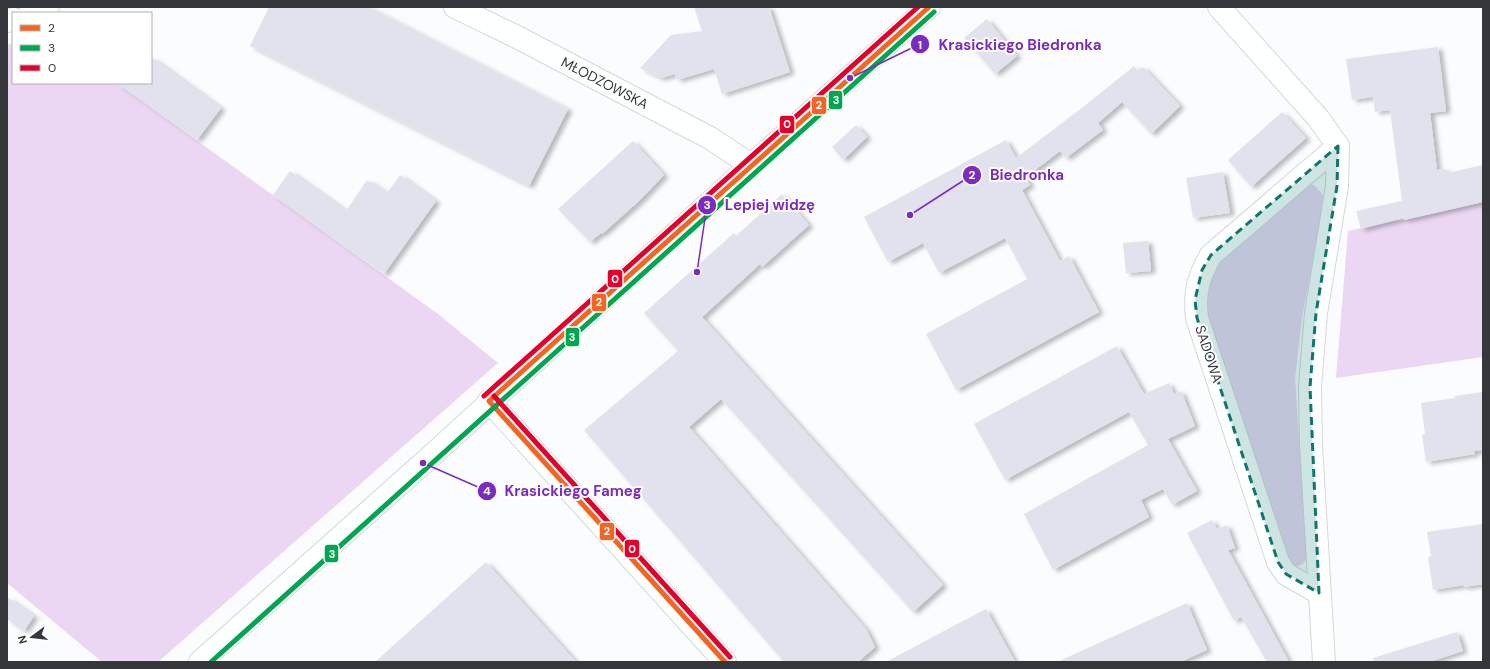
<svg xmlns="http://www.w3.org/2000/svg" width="1490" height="669" viewBox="0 0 1490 669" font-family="'DM Sans',sans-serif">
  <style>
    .green { fill: #ebd7f4 }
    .building { fill: #e2e2ef; filter: url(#shadow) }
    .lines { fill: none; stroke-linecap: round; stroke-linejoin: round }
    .street-casing { stroke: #d6d7da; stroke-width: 24 }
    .secondary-casing { stroke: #d6d7da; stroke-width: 24 }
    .street { stroke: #feffff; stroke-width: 22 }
    .secondary { stroke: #feffff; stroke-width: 22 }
    .bus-1-casing { stroke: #fff; stroke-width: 8 }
    .bus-2-casing { stroke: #fff; stroke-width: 8 }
    .bus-3-casing { stroke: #fff; stroke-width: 8 }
    .bus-1 { stroke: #f26522; stroke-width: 5 }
    .bus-2 { stroke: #00a651; stroke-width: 5 }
    .bus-3 { stroke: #e4002b; stroke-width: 5 }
    .marked { fill: #0f766e; fill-opacity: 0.2; stroke: #0f766e; stroke-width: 3; stroke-dasharray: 8 5; stroke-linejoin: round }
    .labels { text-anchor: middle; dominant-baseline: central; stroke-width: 4; stroke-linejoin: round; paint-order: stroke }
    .street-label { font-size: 14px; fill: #35373a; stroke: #fff }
    .leader { fill: none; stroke: #7b2cbf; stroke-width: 1.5 }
    .callout-dot { fill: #7b2cbf; stroke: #fff; stroke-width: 1.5 }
    .mark-label { font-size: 12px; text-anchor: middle; font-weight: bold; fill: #fff }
    .callout-label { font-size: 15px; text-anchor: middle; font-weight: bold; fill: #7b2cbf; stroke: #fff; stroke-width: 4; stroke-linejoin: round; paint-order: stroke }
    .line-badge { stroke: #fff; stroke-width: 1.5 }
    .badge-label { font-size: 11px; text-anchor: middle; font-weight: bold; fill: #fff }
  </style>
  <defs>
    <filter id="shadow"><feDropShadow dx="4.5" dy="2.5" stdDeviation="2" flood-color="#0004"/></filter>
  </defs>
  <rect width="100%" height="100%" fill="#fbfcfe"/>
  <path class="green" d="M 13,43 L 13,83 L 117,83 L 438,314 L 498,363 L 158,662 L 102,662 L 7,583 L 7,45 Z
    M 1304,184 L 1314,185 L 1325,197 L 1302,317 L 1295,378 L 1307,559 L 1301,565 L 1294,567 L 1286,559 L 1202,316 L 1213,266 Z
    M 1483,202 L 1483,357 L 1336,378 L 1348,231 L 1391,221 L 1404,220 Z"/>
  <path class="building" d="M 269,7 L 368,7 L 568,109 L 529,186 L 250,46 Z
    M 694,7 L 769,7 L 790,72 L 722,94 L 714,69 L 677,80 L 675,74 L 661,78 L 640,68 L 671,35 L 702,31 Z
    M 987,19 L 1017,56 L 995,74 L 964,38 Z
    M 1438,47 L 1446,111 L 1430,113 L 1437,170 L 1446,169 L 1447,173 L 1483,165 L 1483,202 L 1404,220 L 1404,218 L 1361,229 L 1356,211 L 1402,201 L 1390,110 L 1375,112 L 1373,97 L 1352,100 L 1346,59 Z
    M 151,57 L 221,108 L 197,140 L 117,83 L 151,83 Z
    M 1134,66 L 1138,71 L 1143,67 L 1180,106 L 1151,134 L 1122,102 L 1098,123 L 1103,130 L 1066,158 L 1060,151 L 1026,177 L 1030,185 L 1022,190 L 1060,261 L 1069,256 L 1099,312 L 956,390 L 926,334 L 1027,279 L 1005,238 L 939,273 L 923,243 L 888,262 L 864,217 L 1006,140 L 1016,158 L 1083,107 Z
    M 1282,112 L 1306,138 L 1251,187 L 1228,160 Z
    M 856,125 L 867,137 L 843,160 L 832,147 Z
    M 633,141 L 664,175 L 639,201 L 602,234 L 601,233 L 590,242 L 558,209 Z
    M 290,171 L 346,211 L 367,180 L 387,193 L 400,175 L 436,201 L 384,274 L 273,195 Z
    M 1223,172 L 1230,213 L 1193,218 L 1186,178 Z
    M 782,194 L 809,225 L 762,267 L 760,264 L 702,317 L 943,585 L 913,612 L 721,399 L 689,427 L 866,629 L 875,647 L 858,662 L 784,662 L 584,430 L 678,351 L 644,313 L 734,233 L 736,236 Z
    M 1148,241 L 1151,271 L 1126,273 L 1123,243 Z
    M 1117,346 L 1144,394 L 1169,383 L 1174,394 L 1181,391 L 1195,426 L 1168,439 L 1197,491 L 1172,505 L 1163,489 L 1141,500 L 1149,517 L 1053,570 L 1024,514 L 1148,445 L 1129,412 L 1005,480 L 974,424 Z
    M 1483,392 L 1483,450 L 1474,451 L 1475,454 L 1426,462 L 1422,435 L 1425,434 L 1421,403 L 1455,398 L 1455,396 Z
    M 1212,520 L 1217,529 L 1227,525 L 1235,548 L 1228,550 L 1289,662 L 1267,662 L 1241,617 L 1234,621 L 1187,533 Z
    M 1483,524 L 1483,584 L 1464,587 L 1464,585 L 1433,590 L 1428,557 L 1431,556 L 1427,532 Z
    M 486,562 L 576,662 L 375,662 Z
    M 7,597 L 34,616 L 24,631 L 7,619 Z
    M 1187,603 L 1207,650 L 1180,662 L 1057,662 Z
    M 986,609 L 1015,662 L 886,662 L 944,631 Z
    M 1457,632 L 1463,651 L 1429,662 L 1374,662 L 1373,658 Z"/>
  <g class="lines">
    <g class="street-casing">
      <g id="street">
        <path id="s1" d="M 455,7 L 517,37 L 710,138 L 751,165"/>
        <path d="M 1219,7 L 1318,118 L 1338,146 L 1337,186 L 1316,313 L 1310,387 L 1311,446 L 1324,662"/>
        <path d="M 30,13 L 48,7"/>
        <path d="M 7,21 L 13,19"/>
        <path d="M 1319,593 L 1286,574 L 1278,562 L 1197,318 C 1194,292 1198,278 1211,255 L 1338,146"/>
      </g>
    </g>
    <g class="secondary-casing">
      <path id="secondary" d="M 489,401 L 725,662
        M 200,662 L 429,458 L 720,193 L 929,7"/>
    </g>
    <use href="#street" class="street"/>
    <use href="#secondary" class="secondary"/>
    <g class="bus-1-casing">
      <path id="bus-1" d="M 489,401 L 929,7
        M 489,401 L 725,662"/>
    </g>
    <g class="bus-2-casing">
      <path id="bus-2" d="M 211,662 C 453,446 692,228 934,12"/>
    </g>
    <g class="bus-3-casing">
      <path id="bus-3" d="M 484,396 L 918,7
        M 494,396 L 730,657"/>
    </g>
    <use href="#bus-1" class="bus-1"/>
    <use href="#bus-2" class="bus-2"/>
    <use href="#bus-3" class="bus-3"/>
  </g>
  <path class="marked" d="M 1338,146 L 1337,186 L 1316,313 L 1310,387 L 1319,593 L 1286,574 L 1278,562 L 1197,318 L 1195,300 L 1202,270 L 1211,255 Z"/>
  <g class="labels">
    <g class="street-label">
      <text stroke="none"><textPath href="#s1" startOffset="168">MŁODZOWSKA</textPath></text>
      <text transform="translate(1209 354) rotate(72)">SADOWA</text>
    </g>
  </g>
  <path class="leader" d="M850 78L920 44M910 215L972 175M697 272L707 205M423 463L487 491"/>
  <g class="callout-dot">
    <circle cx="850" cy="78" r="4"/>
    <circle cx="910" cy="215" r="4"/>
    <circle cx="697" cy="272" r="4"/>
    <circle cx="423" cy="463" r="4"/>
    <circle cx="920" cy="44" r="10"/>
    <circle cx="972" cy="175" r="10"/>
    <circle cx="707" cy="205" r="10"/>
    <circle cx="487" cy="491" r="10"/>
  </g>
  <g class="mark-label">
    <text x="920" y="49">1</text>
    <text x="972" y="179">2</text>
    <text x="707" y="209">3</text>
    <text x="487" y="495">4</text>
  </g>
  <g class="callout-label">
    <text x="1020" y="50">Krasickiego Biedronka</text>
    <text x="1027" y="180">Biedronka</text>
    <text x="770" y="210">Lepiej widzę</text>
    <text x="573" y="496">Krasickiego Fameg</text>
  </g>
  <g class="line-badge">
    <rect x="828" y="90" width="15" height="20" rx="4" fill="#00a651"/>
    <rect x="811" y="96" width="16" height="19" rx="4" fill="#f26522"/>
    <rect x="779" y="115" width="16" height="19" rx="4" fill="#e4002b"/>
    <rect x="607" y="269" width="16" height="19" rx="4" fill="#e4002b"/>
    <rect x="591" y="293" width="16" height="19" rx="4" fill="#f26522"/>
    <rect x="565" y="327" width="15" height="20" rx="4" fill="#00a651"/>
    <rect x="599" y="522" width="16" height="19" rx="4" fill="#f26522"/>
    <rect x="624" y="539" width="16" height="19" rx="4" fill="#e4002b"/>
    <rect x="324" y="544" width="15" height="19" rx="4" fill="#00a651"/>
  </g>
  <g class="badge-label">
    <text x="836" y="104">3</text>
    <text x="819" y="109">2</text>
    <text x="787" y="128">0</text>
    <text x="615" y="283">0</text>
    <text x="599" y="306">2</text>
    <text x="572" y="341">3</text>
    <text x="607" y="535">2</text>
    <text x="632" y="553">0</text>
    <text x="332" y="558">3</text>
  </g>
  <rect width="1490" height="669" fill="none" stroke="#35373a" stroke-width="16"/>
  <rect x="12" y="12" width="140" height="72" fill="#ffffff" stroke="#aeafb0"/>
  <rect x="20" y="25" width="20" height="6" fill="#f26522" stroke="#aeafb0"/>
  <text x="48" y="32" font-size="12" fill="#35373a">2</text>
  <rect x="20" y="45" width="20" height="6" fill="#00a651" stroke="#aeafb0"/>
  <text x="48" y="52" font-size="12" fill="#35373a">3</text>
  <rect x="20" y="65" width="20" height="6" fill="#e4002b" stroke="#aeafb0"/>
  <text x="48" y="72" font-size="12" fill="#35373a">0</text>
  <g transform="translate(32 637) rotate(255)" stroke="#ffffff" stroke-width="3" paint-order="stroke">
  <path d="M0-3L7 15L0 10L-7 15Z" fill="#35373a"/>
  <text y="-6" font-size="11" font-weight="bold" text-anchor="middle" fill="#35373a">N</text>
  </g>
</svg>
